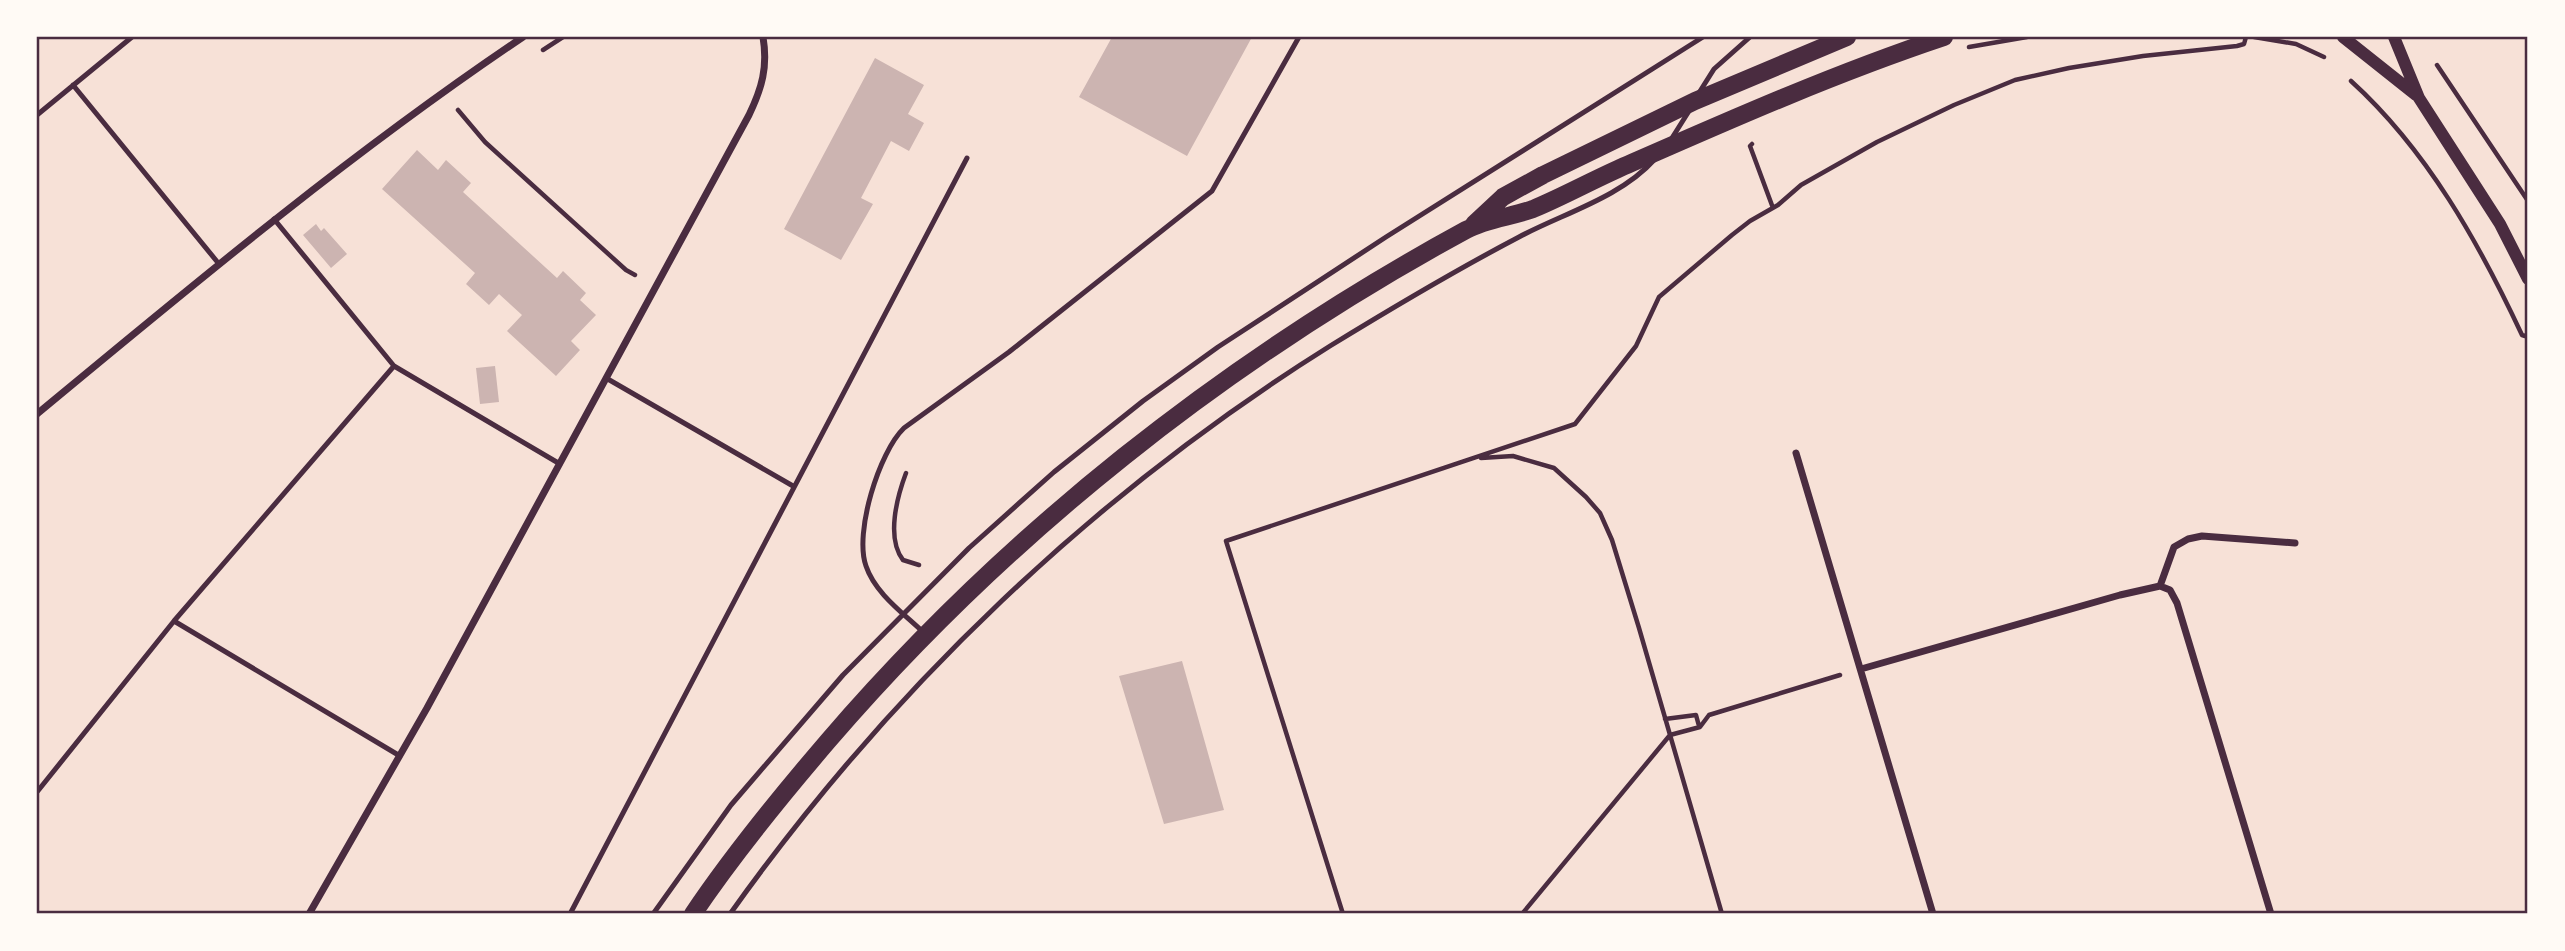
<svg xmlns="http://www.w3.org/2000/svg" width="2565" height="951" viewBox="0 0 2565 951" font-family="Helvetica,sans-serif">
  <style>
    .building { fill: #ccb4b1 }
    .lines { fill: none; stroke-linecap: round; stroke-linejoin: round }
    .path { stroke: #4a2c40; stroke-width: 4.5 }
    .service { stroke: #4a2c40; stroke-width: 5 }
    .minor { stroke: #4a2c40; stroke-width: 7 }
    .tertiary { stroke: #4a2c40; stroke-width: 12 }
    .primary { stroke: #4a2c40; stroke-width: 18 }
    .neatline { fill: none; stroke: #4a2c40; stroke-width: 2.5 }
  </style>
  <rect width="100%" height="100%" fill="#f7e1d7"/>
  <path class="building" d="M 1112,37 L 1252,37 L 1187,156 L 1079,97 Z
    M 875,58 L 924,85 L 908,114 L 924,123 L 909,151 L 891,141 L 861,198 L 873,204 L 841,260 L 784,229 Z
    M 417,150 L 438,170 L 446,160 L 471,183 L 463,192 L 557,278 L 563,271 L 586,293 L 580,300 L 596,315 L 571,341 L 580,350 L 556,376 L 507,331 L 522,315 L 499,294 L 489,305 L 466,284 L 475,273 L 382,189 Z
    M 316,224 L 321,231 L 324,228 L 347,254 L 331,268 L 303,235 Z
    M 495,366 L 499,402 L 480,404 L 476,368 Z
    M 1182,661 L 1224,810 L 1164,824 L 1119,676 Z"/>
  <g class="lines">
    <path class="path" d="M 2254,37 L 2296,44 L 2324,57
      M 1969,47 L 2027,37
      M 543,50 L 563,37
      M 2437,65 L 2528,201
      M 2351,81 C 2427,150 2479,243 2522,335 L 2525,336
      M 458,110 L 485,142 L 626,270 L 635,275
      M 1752,144 L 1750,146 L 1773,208
      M 1481,458 L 1513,456 L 1554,468 L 1586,497 L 1600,513 L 1612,540 L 1639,628 L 1722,914
      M 906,473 C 897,497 886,538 903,560 L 919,565
      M 1665,719 L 1696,715 L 1699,726
      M 1343,914 L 1226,541 L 1575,424 L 1636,346 L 1659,297 L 1732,235 L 1750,221 L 1778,205 L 1801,185 L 1877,142 L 1954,105 L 2015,80 L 2069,68 L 2143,56 L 2237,46 L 2244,44 L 2246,37
      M 1522,914 L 1670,735 L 1700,727 L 1709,715 L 1840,675"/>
    <path class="service" d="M 73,85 L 219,264
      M 1697,96 L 1714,69 L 1750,37
      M 37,115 L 132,37
      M 1672,138 L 1689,111
      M 274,219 L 394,366 L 560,464
      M 606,378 L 793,486
      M 174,621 L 400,756
      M 923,632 C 903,613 875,593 866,566 C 854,533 879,452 904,428 L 1009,352 L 1212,191 L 1299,37
      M 37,792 L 174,621 L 394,366
      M 570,914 L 967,158
      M 653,914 L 731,805 L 843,675 L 969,548 L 1054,472 L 1143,401 L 1218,347 L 1386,237 L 1703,37
      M 730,914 C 890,689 1095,493 1330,346 C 1392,308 1454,271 1519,237 C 1564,213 1620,198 1655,159"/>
    <path class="minor" d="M 37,414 C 195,283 352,152 523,37
      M 1796,453 L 1933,914
      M 1861,669 L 2120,595 L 2160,586
      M 309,914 L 427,708 L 749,115 C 762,88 768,67 763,37
      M 2271,914 L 2177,603 L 2170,590 L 2160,586 L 2174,547 L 2188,539 L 2202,536 L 2295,543"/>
    <path class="tertiary" d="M 2343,37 L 2416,95
      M 2394,37 L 2419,98 L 2500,224 L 2528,279"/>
    <path class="primary" d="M 1474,224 L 1503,197 L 1543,175 L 1695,101 L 1847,37
      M 693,914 C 734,853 780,797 828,741 C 1007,533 1225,361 1466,230 C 1486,219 1511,217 1533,209 C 1562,197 1589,182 1618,169 C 1725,122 1833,74 1944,37"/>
  </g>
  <rect width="2565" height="951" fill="none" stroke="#fffaf5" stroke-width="77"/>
  <rect x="38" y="38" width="2488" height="874" class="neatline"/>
</svg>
